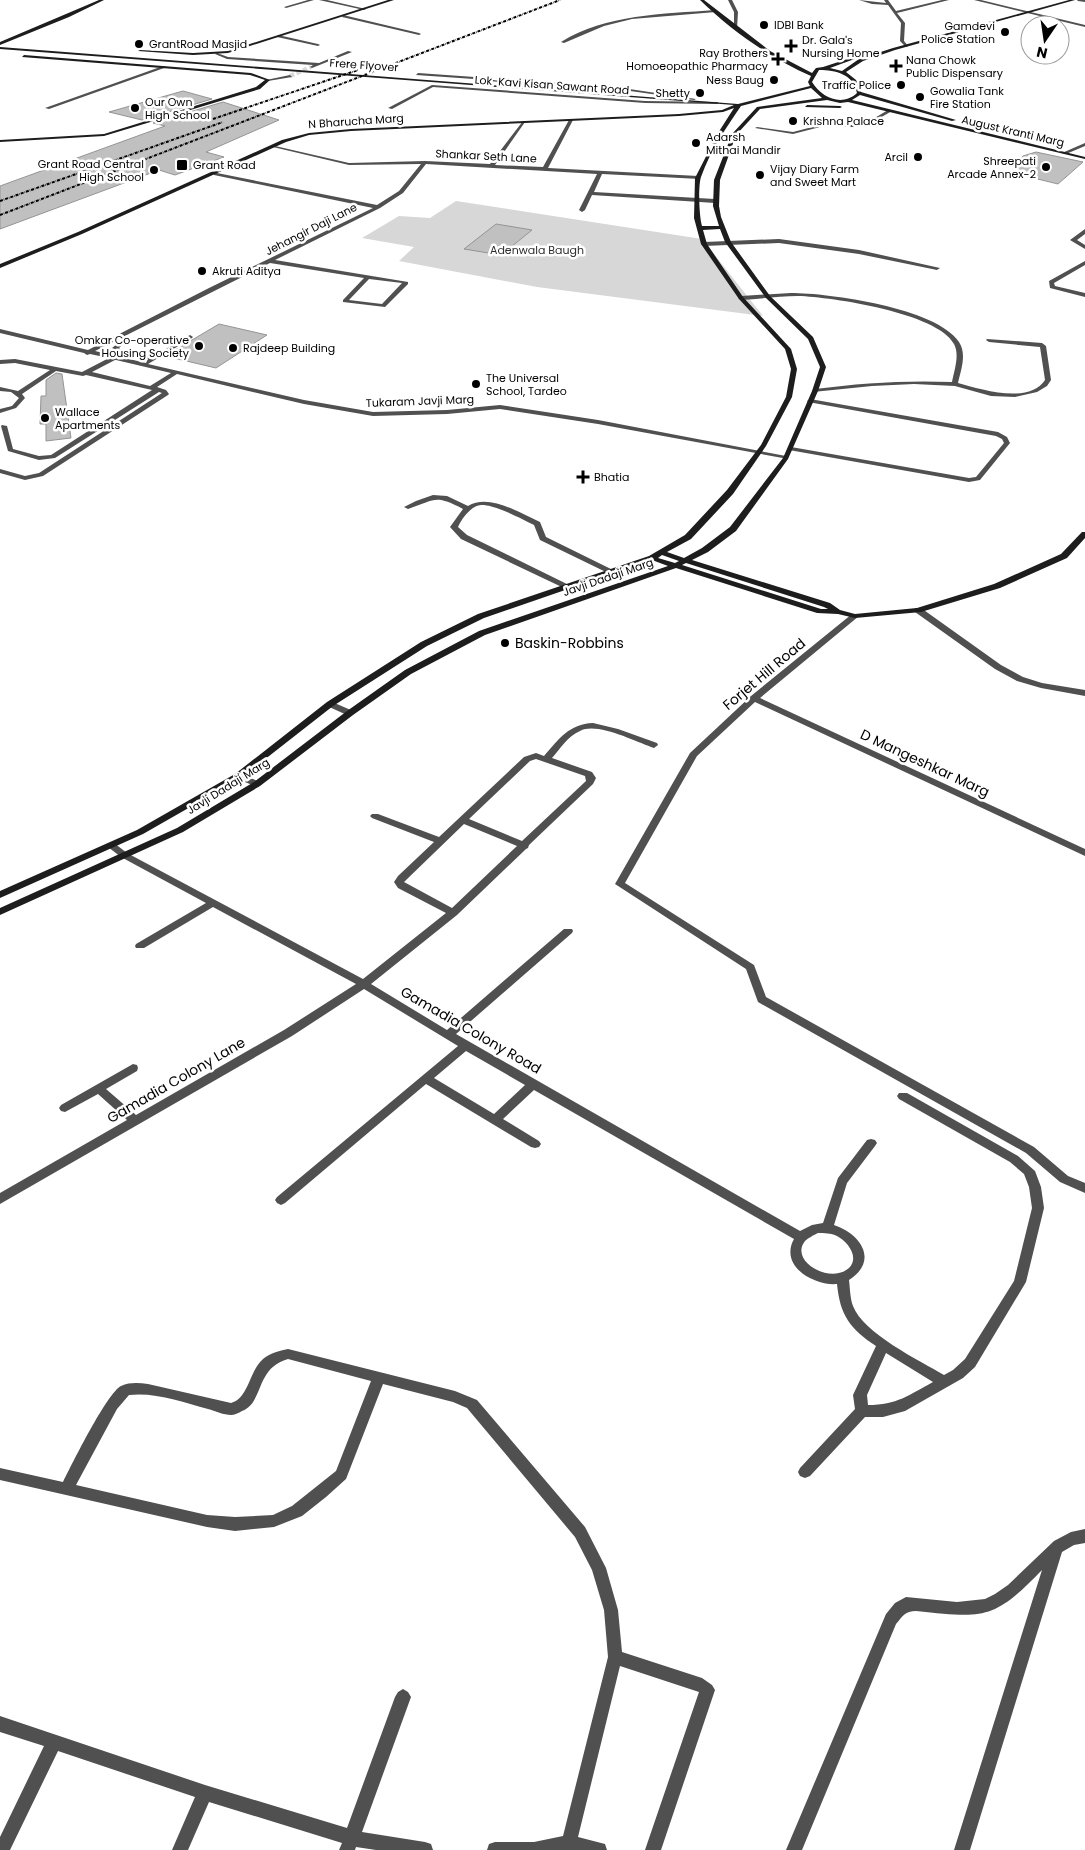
<svg xmlns="http://www.w3.org/2000/svg" width="1085" height="1850" viewBox="0 0 1085 1850" font-family="Poppins,sans-serif">
  <style>
    .green { fill: #d7d7d7 }
    .building { fill: #c0c0c0; stroke: #949494 }
    .lines { fill: none; stroke-linecap: round; stroke-linejoin: round }
    .street-tunnel { stroke: #d9d9d9; stroke-width: 4.5; stroke-dasharray: 4.5 2.5; stroke-linecap: butt }
    .street { fill: #505050; fill-rule: evenodd }
    .secondary { fill: #1d1d1d; fill-rule: evenodd }
    .rail { stroke: #000; stroke-width: 2; stroke-dasharray: 3 1 0.5 1; stroke-linecap: butt }
    .poi-dot { fill: #000; stroke: #fff; stroke-width: 2 }
    .labels { text-anchor: middle; dominant-baseline: central; stroke-width: 5; stroke-linejoin: round; paint-order: stroke }
    .far-poi-label { font-size: 11px; fill: #000; stroke: #fff; text-anchor: start }
    .far-street-label { font-size: 11px; fill: #000; stroke: #fff }
    .far-park-label { font-size: 11px; fill: #2e2e2e; stroke: #fff }
    .poi-label { font-size: 14px; fill: #000; stroke: #fff; text-anchor: start }
    .street-label { font-size: 14px; fill: #000; stroke: #fff }
  </style>
  <rect width="100%" height="100%" fill="#fff"/>
  <path class="green" d="M 456,201 L 702,239 L 763,316 L 537,287 L 399,261 L 414,247 L 362,238 L 399,216 L 430,218 Z"/>
  <path class="building" d="M 183,91 L 212,99 L 142,120 L 109,112 Z
    M 223,102 L 279,120 L 206,152 L 224,157 L 175,175 L 159,170 L 0,229 L 0,186 L 165,126 L 153,123 Z
    M 1036,152 L 1083,162 L 1058,184 L 1013,173 L 1023,156 Z
    M 496,224 L 532,230 L 501,255 L 464,249 Z
    M 219,324 L 267,335 L 216,368 L 165,356 Z
    M 56,373 L 62,374 L 71,438 L 46,441 L 46,424 L 40,424 L 41,396 L 46,396 L 46,380 Z"/>
  <g class="lines">
    <path class="street-tunnel" d="M 290,76 L 311,67"/>
    <path class="street" d="M 308,0 L 314,0 L 286,8 L 284,7 Z
      M 319,0 L 327,0 L 366,9 L 364,10 Z
      M 728,0 L 732,0 L 738,12 L 737,29 L 734,28 L 734,12 Z
      M 859,0 L 886,3 L 884,0 L 888,0 L 896,11 L 942,0 L 949,0 L 897,13 L 905,23 L 904,41 L 908,46 L 906,47 L 900,41 L 901,23 L 888,5 L 872,4 Z
      M 974,0 L 981,0 L 1085,25 L 1085,27 Z
      M 1077,0 L 1085,0 L 1085,2 L 1078,1 Z
      M 715,10 L 716,12 L 632,19 L 604,26 L 564,43 L 561,42 C 606,14 663,14 715,10 Z
      M 343,15 L 419,33 L 421,34 L 419,35 L 342,17 Z
      M 278,35 L 318,44 L 320,45 L 318,46 L 277,37 Z
      M 348,51 L 352,52 L 312,68 L 310,67 L 313,65 L 227,59 L 215,54 L 217,53 L 228,57 L 319,63 Z
      M 163,66 L 167,67 L 49,109 L 45,108 Z
      M 418,73 L 616,87 L 696,99 L 694,100 L 616,89 L 416,75 Z
      M 290,75 L 292,77 L 268,81 L 266,80 Z
      M 432,85 L 645,101 L 717,102 L 719,103 L 717,104 L 645,103 L 433,87 L 392,109 L 388,108 Z
      M 888,110 L 892,111 L 864,127 L 820,127 L 793,134 L 755,128 L 757,127 L 793,132 L 820,125 L 863,125 Z
      M 571,119 L 573,120 L 548,168 L 698,176 L 700,179 L 602,174 L 594,192 L 715,199 L 718,201 L 715,203 L 592,195 L 585,210 L 582,212 L 579,210 L 597,174 L 426,164 L 403,193 L 380,208 L 275,260 L 408,282 L 408,284 L 385,307 L 343,302 L 343,300 L 364,278 L 270,263 L 95,351 L 146,363 L 148,359 L 117,352 L 112,348 L 126,337 L 129,339 L 119,348 L 121,350 L 152,357 L 190,335 L 193,337 L 192,338 L 148,364 L 304,400 L 373,412 L 447,410 L 500,405 L 598,420 L 786,456 L 788,457 L 788,459 L 598,424 L 500,409 L 447,414 L 373,416 L 304,404 L 177,374 L 157,387 L 166,390 L 169,394 L 168,395 L 43,476 L 25,480 L 0,473 L 0,469 L 25,476 L 39,473 L 162,393 L 159,392 L 55,458 L 39,460 L 8,451 L 1,426 L 2,425 L 7,426 L 13,449 L 39,456 L 51,455 L 152,390 L 86,375 L 83,376 L 56,371 L 22,394 L 25,398 L 16,408 L 0,413 L 0,409 L 12,406 L 19,398 L 11,392 L 0,391 L 0,387 L 18,391 L 50,370 L 15,363 L 0,364 L 0,360 L 15,359 L 82,372 L 109,358 L 90,354 L 87,355 L 84,353 L 0,333 L 0,329 L 88,350 L 209,288 L 373,208 L 214,175 L 212,172 L 377,205 L 399,191 L 421,164 L 349,165 L 273,147 L 275,146 L 349,163 L 425,161 L 490,164 L 523,121 L 525,122 L 495,165 L 543,167 L 569,120 ZM 369,279 L 402,283 L 382,304 L 349,300 ZM 115,360 L 116,360 L 171,373 L 150,386 L 92,372 Z
      M 1085,143 L 1085,146 L 1066,154 L 1062,153 Z
      M 1085,229 L 1085,234 L 1077,240 L 1085,245 L 1085,249 L 1070,240 Z
      M 779,239 L 859,250 L 940,268 L 937,270 L 859,254 L 779,243 L 704,246 L 701,244 L 704,242 Z
      M 1085,261 L 1085,265 L 1054,283 L 1055,286 L 1085,293 L 1085,297 L 1050,288 L 1049,281 Z
      M 791,293 C 829,293 937,308 959,342 C 967,354 961,370 958,383 C 980,389 1029,405 1045,380 L 1040,347 L 989,342 L 986,340 L 987,339 L 1042,343 L 1046,346 L 1051,380 L 1047,386 L 1037,392 L 1015,397 L 991,396 L 955,386 L 914,384 L 872,386 L 813,392 L 812,391 L 815,389 C 861,383 906,380 952,382 C 954,371 960,355 954,344 C 938,313 832,297 798,296 C 779,296 760,299 741,300 L 738,298 L 741,296 Z
      M 810,399 L 998,432 L 1007,437 L 1010,443 L 980,480 L 969,482 L 789,450 L 789,448 L 791,447 L 969,478 L 976,477 L 1004,443 L 1002,439 L 996,436 L 808,402 L 807,401 Z
      M 433,495 L 447,496 L 468,506 C 489,493 520,513 540,522 L 546,537 L 617,572 L 616,574 L 610,574 L 540,540 L 534,525 C 522,519 494,504 481,505 C 471,506 462,518 458,527 L 467,535 L 573,587 L 569,589 L 566,589 L 461,539 L 450,527 L 463,509 C 434,494 436,500 408,509 L 404,507 L 416,501 Z
      M 915,608 L 921,608 L 1001,665 L 1023,677 L 1042,683 L 1085,690 L 1085,696 L 1041,688 L 1017,681 L 995,669 L 915,612 Z
      M 852,614 L 858,614 L 859,616 L 760,698 L 1085,849 L 1085,856 L 755,702 L 697,756 L 625,883 L 754,965 L 766,997 L 1034,1147 L 1068,1176 L 1085,1183 L 1085,1193 L 1060,1182 L 1026,1153 L 758,1002 L 746,969 L 615,884 L 690,753 L 751,696 Z
      M 330,701 L 353,711 L 354,713 L 350,716 L 347,715 L 327,706 L 326,704 Z
      M 593,723 L 618,729 L 657,743 L 658,745 L 654,748 L 651,747 C 634,741 597,722 580,731 C 568,736 560,749 552,758 L 592,772 L 596,778 L 593,784 L 529,845 L 528,848 L 526,849 L 457,915 L 371,984 L 447,1030 L 564,929 L 572,929 L 573,931 L 572,933 L 456,1034 L 800,1231 L 812,1225 L 823,1223 L 838,1178 L 867,1140 L 871,1139 L 875,1140 L 877,1143 L 875,1146 L 847,1183 L 834,1225 C 861,1234 879,1261 849,1280 C 850,1288 850,1298 853,1306 C 863,1333 920,1361 944,1375 L 953,1370 L 965,1359 L 1014,1281 L 1032,1208 L 1029,1187 L 1024,1174 L 1010,1162 L 899,1099 L 897,1096 L 899,1093 L 907,1093 L 1018,1156 L 1035,1171 L 1041,1187 L 1044,1208 L 1026,1282 L 975,1367 L 963,1378 L 905,1411 L 883,1417 L 865,1417 L 810,1476 L 805,1478 L 800,1476 L 798,1472 L 800,1468 L 855,1409 L 853,1395 L 876,1346 C 850,1329 840,1315 837,1284 C 814,1286 779,1266 794,1239 L 534,1090 L 503,1119 L 539,1141 L 541,1144 L 539,1147 L 535,1148 L 531,1147 L 426,1084 L 285,1203 L 281,1205 L 277,1203 L 275,1200 L 277,1197 L 458,1046 L 364,989 L 292,1036 L 0,1204 L 0,1193 L 127,1120 L 98,1094 L 65,1112 L 61,1111 L 59,1108 L 61,1105 L 133,1064 L 137,1065 L 138,1068 L 137,1071 L 106,1089 L 136,1115 L 284,1030 L 356,984 L 213,907 L 144,948 L 136,948 L 135,946 L 136,944 L 206,903 L 121,857 L 108,847 L 106,845 L 108,843 L 114,843 L 127,853 L 363,979 L 446,913 L 398,888 L 394,882 L 398,876 L 434,842 L 372,818 L 370,816 L 372,814 L 378,814 L 439,837 L 524,757 L 536,753 L 544,756 C 559,739 569,724 593,723 ZM 536,759 L 585,776 L 586,781 L 522,841 L 469,819 L 530,761 ZM 464,824 L 517,846 L 452,908 L 404,882 ZM 466,1051 L 525,1085 L 494,1114 L 434,1078 ZM 818,1233 C 824,1233 831,1233 837,1236 C 847,1241 860,1257 849,1268 C 830,1285 789,1261 805,1241 C 808,1238 814,1235 818,1233 ZM 886,1353 L 933,1382 C 909,1395 897,1405 868,1405 L 867,1395 Z
      M 238,773 L 260,782 L 262,784 L 257,787 L 235,778 L 233,776 L 235,774 Z
      M 288,1349 L 455,1391 L 477,1400 L 585,1527 L 606,1568 L 618,1610 L 622,1652 L 702,1678 L 712,1685 L 715,1690 L 661,1850 L 645,1850 L 699,1692 L 620,1666 L 578,1837 L 605,1844 L 607,1850 L 487,1850 L 489,1844 L 495,1842 L 534,1842 L 563,1836 L 608,1657 L 604,1610 L 592,1570 L 575,1537 L 467,1408 L 453,1402 L 383,1384 L 346,1479 L 326,1497 L 302,1516 L 274,1527 L 235,1531 L 207,1527 L 0,1480 L 0,1468 L 63,1482 C 72,1464 107,1393 121,1386 C 130,1382 139,1383 148,1384 L 231,1403 C 249,1398 249,1371 263,1359 C 270,1353 279,1351 288,1349 ZM 288,1359 L 371,1381 L 336,1471 L 292,1506 L 273,1515 L 235,1517 L 207,1515 L 76,1485 L 117,1409 L 129,1395 C 155,1392 183,1402 208,1409 C 215,1411 224,1415 231,1415 C 234,1415 239,1413 242,1411 C 264,1403 255,1368 288,1359 Z
      M 1085,1529 L 1085,1543 L 1074,1545 L 1062,1552 L 970,1850 L 954,1850 L 1042,1570 C 993,1621 984,1618 916,1611 C 905,1611 903,1616 896,1624 L 802,1850 L 786,1850 L 886,1614 L 895,1603 L 906,1597 L 957,1602 L 985,1599 L 995,1594 L 1008,1585 L 1054,1541 L 1071,1532 Z
      M 403,1689 L 408,1692 L 411,1697 L 362,1832 L 425,1842 L 431,1844 L 433,1850 L 376,1850 L 356,1847 L 355,1850 L 339,1850 L 342,1843 L 209,1802 L 188,1850 L 172,1850 L 195,1797 L 58,1751 L 10,1850 L 0,1850 L 0,1837 L 44,1746 L 0,1732 L 0,1716 L 205,1785 L 347,1828 L 395,1697 L 398,1692 Z"/>
    <path class="secondary" d="M 99,0 L 104,0 L 69,17 L 0,45 L 0,42 Z
      M 388,0 L 394,0 L 228,53 L 193,55 L 138,51 L 140,50 L 193,53 L 228,51 Z
      M 700,0 L 704,0 L 770,51 L 812,73 L 816,68 L 823,67 L 860,55 L 860,57 L 830,68 L 842,71 L 859,59 L 893,48 L 1069,0 L 1075,0 L 895,50 L 863,61 L 846,72 L 856,80 L 861,92 L 956,120 L 952,121 L 860,95 L 852,100 L 1085,157 L 1085,159 L 848,102 L 840,103 L 827,100 L 760,109 L 736,135 L 720,180 L 719,206 L 721,217 L 731,242 L 770,296 L 813,337 L 826,367 L 818,391 L 788,459 L 736,531 L 708,552 L 692,560 L 830,603 L 840,610 L 855,614 L 917,608 L 994,584 L 1061,554 L 1082,532 L 1085,532 L 1085,538 L 1067,558 L 1000,588 L 921,612 L 855,618 L 838,614 L 817,613 L 676,568 L 485,635 L 411,674 L 353,715 L 260,786 L 183,832 L 0,915 L 0,908 L 177,828 L 254,782 L 347,711 L 405,670 L 479,631 L 668,566 L 652,560 L 484,618 L 427,646 L 333,706 L 241,778 L 143,834 L 0,898 L 0,891 L 137,830 L 235,774 L 327,702 L 421,642 L 478,614 L 649,556 L 685,535 L 727,490 L 761,445 L 786,397 L 791,369 L 785,349 L 739,299 L 701,244 L 694,218 L 695,178 L 718,133 L 734,108 L 723,112 L 679,116 L 351,131 L 309,135 L 286,142 L 82,234 L 0,268 L 0,264 L 78,232 L 282,140 L 309,133 L 351,129 L 679,114 L 722,110 L 734,105 L 0,49 L 0,47 L 738,104 L 810,86 L 808,82 L 811,76 C 770,58 732,31 700,0 ZM 819,70 C 836,70 853,74 857,93 C 842,107 822,98 812,82 ZM 811,88 L 822,98 L 757,107 L 732,134 L 714,180 L 713,206 L 719,226 L 702,226 C 699,216 698,186 701,177 C 710,151 726,128 741,106 ZM 720,229 L 725,242 L 766,298 L 808,339 L 820,367 L 812,391 L 783,458 L 730,527 L 702,548 L 684,558 L 667,552 L 691,539 L 733,494 L 766,446 L 792,397 L 797,369 L 791,349 L 743,297 L 707,244 L 703,230 ZM 662,555 L 679,561 L 675,563 L 658,558 ZM 686,563 L 824,607 L 828,609 L 821,609 L 682,565 Z
      M 24,55 L 251,73 L 270,80 L 260,89 L 104,136 L 0,142 L 0,140 L 104,134 L 256,87 L 265,80 L 250,75 L 22,57 Z
      M 807,105 L 840,106 L 842,107 L 840,108 L 805,107 Z"/>
    <path class="rail" d="M 213,119 L 358,70
      M 0,201 L 223,122
      M 0,215 L 560,0"/>
  </g>
  <g class="poi-dot">
    <circle cx="764" cy="25" r="5"/>
    <circle cx="1005" cy="32" r="5"/>
    <circle cx="139" cy="44" r="5"/>
    <path d="M788.5 38.5h5v5h5v5h-5v5h-5v-5h-5v-5h5z"/>
    <path d="M775.5 51.5h5v5h5v5h-5v5h-5v-5h-5v-5h5z"/>
    <path d="M893.5 58.5h5v5h5v5h-5v5h-5v-5h-5v-5h5z"/>
    <circle cx="774" cy="80" r="5"/>
    <circle cx="901" cy="85" r="5"/>
    <circle cx="700" cy="93" r="5"/>
    <circle cx="920" cy="97" r="5"/>
    <circle cx="135" cy="108" r="5"/>
    <circle cx="793" cy="121" r="5"/>
    <circle cx="696" cy="143" r="5"/>
    <circle cx="918" cy="157" r="5"/>
    <rect x="176" y="159" width="12" height="12" rx="2.5"/>
    <circle cx="1046" cy="167" r="5"/>
    <circle cx="154" cy="170" r="5"/>
    <circle cx="760" cy="175" r="5"/>
    <circle cx="202" cy="271" r="5"/>
    <circle cx="199" cy="346" r="5"/>
    <circle cx="233" cy="348" r="5"/>
    <circle cx="476" cy="384" r="5"/>
    <circle cx="45" cy="418" r="5"/>
    <path d="M580.5 469.5h5v5h5v5h-5v5h-5v-5h-5v-5h5z"/>
    <circle cx="505" cy="643" r="5"/>
  </g>
  <g class="labels">
    <g class="far-poi-label">
      <text x="774" y="25">IDBI Bank</text>
      <text x="995" y="26" text-anchor="end">Gamdevi<tspan x="995" dy="13">Police Station</tspan></text>
      <text x="802" y="40">Dr. Gala's<tspan x="802" dy="13">Nursing Home</tspan></text>
      <text x="149" y="44">GrantRoad Masjid</text>
      <text x="768" y="53" text-anchor="end">Ray Brothers<tspan x="768" dy="13">Homoeopathic Pharmacy</tspan></text>
      <text x="906" y="60">Nana Chowk<tspan x="906" dy="13">Public Dispensary</tspan></text>
      <text x="764" y="80" text-anchor="end">Ness Baug</text>
      <text x="891" y="85" text-anchor="end">Traffic Police</text>
      <text x="930" y="91">Gowalia Tank<tspan x="930" dy="13">Fire Station</tspan></text>
      <text x="690" y="93" text-anchor="end">Shetty</text>
      <text x="145" y="102">Our Own<tspan x="145" dy="13">High School</tspan></text>
      <text x="803" y="121">Krishna Palace</text>
      <text x="706" y="137">Adarsh<tspan x="706" dy="13">Mithai Mandir</tspan></text>
      <text x="908" y="157" text-anchor="end">Arcil</text>
      <text x="1036" y="161" text-anchor="end">Shreepati<tspan x="1036" dy="13">Arcade Annex-2</tspan></text>
      <text x="144" y="164" text-anchor="end">Grant Road Central<tspan x="144" dy="13">High School</tspan></text>
      <text x="193" y="165">Grant Road</text>
      <text x="770" y="169">Vijay Diary Farm<tspan x="770" dy="13">and Sweet Mart</tspan></text>
      <text x="212" y="271">Akruti Aditya</text>
      <text x="189" y="340" text-anchor="end">Omkar Co-operative<tspan x="189" dy="13">Housing Society</tspan></text>
      <text x="243" y="348">Rajdeep Building</text>
      <text x="486" y="378">The Universal<tspan x="486" dy="13">School, Tardeo</tspan></text>
      <text x="55" y="412">Wallace<tspan x="55" dy="13">Apartments</tspan></text>
      <text x="594" y="477">Bhatia</text>
    </g>
    <g class="far-street-label">
      <text transform="translate(364 65) rotate(4)">Frere Flyover</text>
      <text transform="translate(552 85) rotate(4)">Lok-Kavi Kisan Sawant Road</text>
      <text transform="translate(356 121) rotate(-4)">N Bharucha Marg</text>
      <text transform="translate(1013 131) rotate(13)">August Kranti Marg</text>
      <text transform="translate(486 156) rotate(3)">Shankar Seth Lane</text>
      <text transform="translate(311 229) rotate(-27)">Jehangir Daji Lane</text>
      <text transform="translate(420 401) rotate(-2)">Tukaram Javji Marg</text>
      <text transform="translate(608 577) rotate(-19)">Javji Dadaji Marg</text>
      <text transform="translate(228 786) rotate(-32)">Javji Dadaji Marg</text>
    </g>
    <g class="far-park-label">
      <text x="537" y="250">Adenwala Baugh</text>
    </g>
    <g class="poi-label">
      <text x="515" y="643">Baskin-Robbins</text>
    </g>
    <g class="street-label">
      <text transform="translate(764 674) rotate(-40)">Forjet Hill Road</text>
      <text transform="translate(925 763) rotate(25)">D Mangeshkar Marg</text>
      <text transform="translate(471 1030) rotate(30)">Gamadia Colony Road</text>
      <text transform="translate(176 1080) rotate(-30)">Gamadia Colony Lane</text>
    </g>
  </g>
  <g transform="translate(1045 40) rotate(193)"><circle r="24" fill="#ffffff" stroke="#999999"/>
  <path d="M0-4L9 19L0 12L-9 19Z" fill="#000000"/>
  <text y="-8" font-size="14" font-weight="bold" text-anchor="middle" fill="#000000">N</text>
  </g>
</svg>
